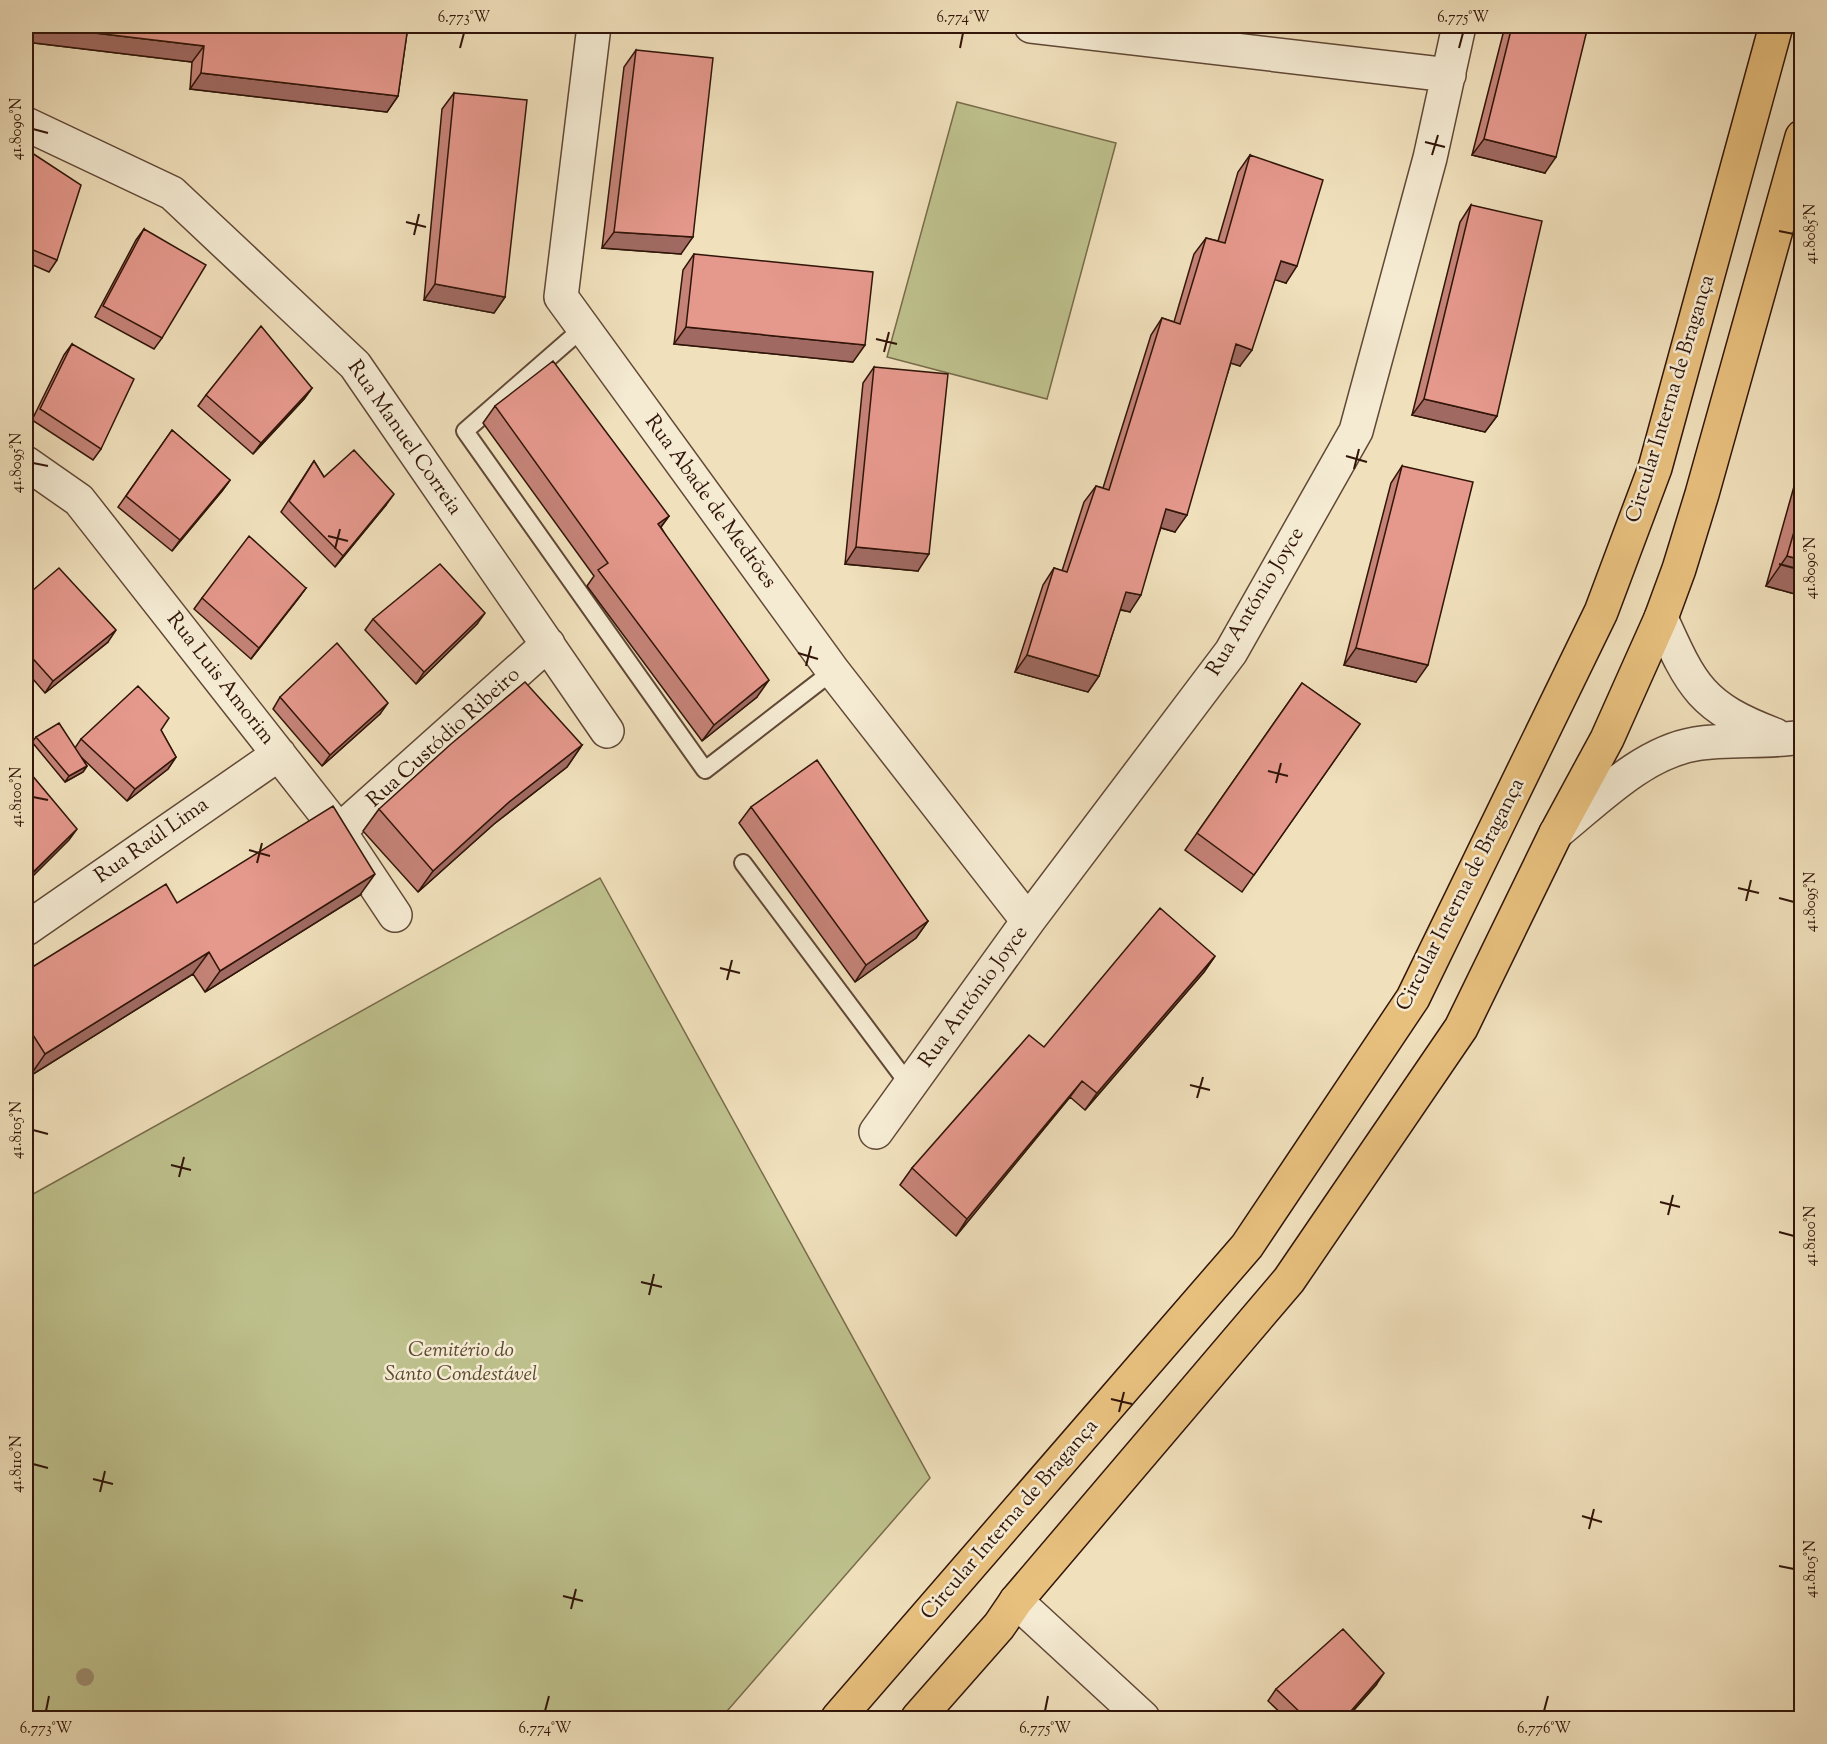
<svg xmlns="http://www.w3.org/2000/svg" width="1827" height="1744" viewBox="0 0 1827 1744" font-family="'Sorts Mill Goudy',serif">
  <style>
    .green { fill: #bec18d; stroke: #786b4b; stroke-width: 1.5 }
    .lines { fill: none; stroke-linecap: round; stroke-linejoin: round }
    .lane-casing { stroke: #614836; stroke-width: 20 }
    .street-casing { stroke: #614836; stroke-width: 36 }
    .primary-casing { stroke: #311509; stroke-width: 36 }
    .lane { stroke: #f5ebd3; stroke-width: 16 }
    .street { stroke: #f5ebd3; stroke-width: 33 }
    .primary { stroke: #e8c07e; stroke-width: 33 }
    .tree { fill: #9e8d70 }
    .wall { fill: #c58378; stroke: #311509; stroke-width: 1.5 }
    .shaded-wall { fill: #a06a62; stroke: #311509; stroke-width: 1.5 }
    .building { fill: #e5988c; stroke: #311509; stroke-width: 1.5 }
    .ticks { fill: none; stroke: #311509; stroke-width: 2 }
    .labels { text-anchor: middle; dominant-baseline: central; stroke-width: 5; stroke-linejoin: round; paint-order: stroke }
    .street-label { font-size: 21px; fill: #311509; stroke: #f5ebd3 }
    .park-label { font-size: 21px; font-style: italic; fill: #5b4931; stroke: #f5ebd3 }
    .neatline { fill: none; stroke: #311509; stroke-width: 2 }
    .ticks-label { font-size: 15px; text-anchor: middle; fill: #311509 }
  </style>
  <rect width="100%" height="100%" fill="#f0e0bc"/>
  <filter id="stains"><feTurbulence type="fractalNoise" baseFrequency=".00333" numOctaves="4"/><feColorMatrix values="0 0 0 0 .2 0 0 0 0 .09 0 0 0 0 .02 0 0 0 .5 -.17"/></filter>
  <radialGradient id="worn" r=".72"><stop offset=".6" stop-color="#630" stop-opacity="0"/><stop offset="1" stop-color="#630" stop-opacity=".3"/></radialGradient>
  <path class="green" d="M 957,102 L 1116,143 L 1047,399 L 887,357 Z
    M 600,878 L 930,1478 L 721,1718 L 26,1718 L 26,1198 Z"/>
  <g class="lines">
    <g class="lane-casing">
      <path id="lane" d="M 583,328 L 465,431 L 705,770 L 833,671
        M 743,863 L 910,1086"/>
    </g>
    <g class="street-casing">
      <path id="street" d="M 594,26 L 561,297 L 833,671 L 1028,921
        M 1031,26 L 1449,75
        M 26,124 L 172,193 L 355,365 L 607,731
        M 26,463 L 79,500 L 339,831 L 395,915
        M 1661,618 C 1692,687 1701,707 1775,735
        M 339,831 L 548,644
        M 1556,833 C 1597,800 1642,753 1695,744 C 1730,738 1766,743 1802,737
        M 26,929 L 279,754
        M 876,1132 L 1028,921 L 1231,652 L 1356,431 L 1430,158 L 1459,26
        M 1016,1601 L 1143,1718"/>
    </g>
    <g class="primary-casing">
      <path id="primary" d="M 838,1718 L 1247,1246 L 1413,998 L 1601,612 L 1655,468 L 1776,26
        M 918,1718 L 999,1626 L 1016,1601 L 1289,1280 L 1461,1028 L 1556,833 L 1607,739 L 1661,618 L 1679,569 L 1702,494 L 1802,137"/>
    </g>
    <use href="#lane" class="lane"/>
    <use href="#street" class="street"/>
    <use href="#primary" class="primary"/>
  </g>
  <circle class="tree" cx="85" cy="1677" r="9"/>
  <path class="wall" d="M 408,26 L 398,96 L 387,112 L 190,89 L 192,62 L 26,42 Z
    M 1505,26 L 1588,26 L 1545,173 L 1472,155 Z
    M 636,50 L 681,254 L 602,248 L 624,67 Z
    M 454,93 L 505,297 L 494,313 L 424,300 L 442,109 Z
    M 29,151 L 57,260 L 49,272 L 26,262 L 26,156 Z
    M 1250,155 L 1286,283 L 1275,279 L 1240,366 L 1231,363 L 1175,532 L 1161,528 L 1130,612 L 1120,610 L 1099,676 L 1088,692 L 1015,672 L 1043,585 L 1054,568 L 1062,571 L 1084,502 L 1096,486 L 1103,488 L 1151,335 L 1162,318 L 1174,322 L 1194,254 L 1206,238 L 1218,241 L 1238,172 Z
    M 1471,205 L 1497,416 L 1485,432 L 1412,415 L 1460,222 Z
    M 144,229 L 162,338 L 154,349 L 95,317 L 136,240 Z
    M 694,254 L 853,362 L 674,344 L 683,270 Z
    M 72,344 L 101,449 L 93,460 L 32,420 L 64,355 Z
    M 874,367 L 918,571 L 845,564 L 863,383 Z
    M 312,388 L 304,399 L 253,454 L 198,406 L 206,395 Z
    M 495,406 L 669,516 L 661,527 L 757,697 L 702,741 L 587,586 L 594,576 L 483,423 Z
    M 172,430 L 230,480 L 222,491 L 172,551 L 118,507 Z
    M 1802,458 L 1802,596 L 1766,586 Z
    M 314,461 L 324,477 L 386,505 L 335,567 L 281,512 Z
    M 1402,466 L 1416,682 L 1344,665 L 1391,483 Z
    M 306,588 L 251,659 L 194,609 L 202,598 Z
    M 26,596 L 108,642 L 45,693 L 26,671 Z
    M 373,619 L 477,624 L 416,684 L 365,630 Z
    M 1302,683 L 1360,724 L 1242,892 L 1185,850 Z
    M 280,697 L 380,714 L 322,766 L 273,709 Z
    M 161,730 L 176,757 L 168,769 L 127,801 L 81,757 L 87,766 L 83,772 L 65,782 L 32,742 L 36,737 L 75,748 L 81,739 Z
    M 582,745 L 567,767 L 494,824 L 418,892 L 363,831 L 379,809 Z
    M 751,807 L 928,921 L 916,938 L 855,982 L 739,823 Z
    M 360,895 L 205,992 L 193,974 L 30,1076 L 26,1069 L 26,971 L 177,903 Z
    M 1215,956 L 1204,972 L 1085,1110 L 1070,1097 L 956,1236 L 900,1185 L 912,1168 L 1044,1047 Z
    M 1376,1685 L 1346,1719 L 1287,1719 L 1268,1701 L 1276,1689 Z"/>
  <path class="shaded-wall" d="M 26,26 L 36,26 L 204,46 L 192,62 L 26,42 Z
    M 201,73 L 398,96 L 387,112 L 190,89 Z
    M 1484,139 L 1556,157 L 1545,173 L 1472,155 Z
    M 614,232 L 693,237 L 681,254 L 602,248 Z
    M 1281,261 L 1297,266 L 1286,283 L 1269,278 Z
    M 435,284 L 505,297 L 494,313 L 424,300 Z
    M 686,327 L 865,345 L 853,362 L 674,344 Z
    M 1236,344 L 1252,350 L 1240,366 L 1224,361 Z
    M 312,388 L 304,399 L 253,454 L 261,443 Z
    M 1424,399 L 1497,416 L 1485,432 L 1412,415 Z
    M 230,480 L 222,491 L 172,551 L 180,540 Z
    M 394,494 L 386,505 L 335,567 L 343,556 Z
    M 1166,509 L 1187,515 L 1175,532 L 1155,526 Z
    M 669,516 L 657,532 L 658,524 Z
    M 856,547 L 929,554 L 918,571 L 845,564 Z
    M 1787,556 L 1802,560 L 1802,596 L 1766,586 Z
    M 306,588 L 298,599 L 251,659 L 259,648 Z
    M 1126,592 L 1141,595 L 1130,612 L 1115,608 Z
    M 485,613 L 477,624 L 416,684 L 424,672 Z
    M 116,630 L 108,642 L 45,693 L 53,681 Z
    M 1356,648 L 1428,665 L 1416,682 L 1344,665 Z
    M 1027,655 L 1099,676 L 1088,692 L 1015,672 Z
    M 769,680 L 757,697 L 702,741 L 714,725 Z
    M 388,703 L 380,714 L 322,766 L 330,755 Z
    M 582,745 L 567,767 L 494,824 L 418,892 L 433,871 L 509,802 Z
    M 176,757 L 168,769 L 127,801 L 135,789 Z
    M 87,766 L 83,772 L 65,782 L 69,776 Z
    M 77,829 L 69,840 L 26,883 L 26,880 Z
    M 375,874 L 360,895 L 205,992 L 220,971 Z
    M 928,921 L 916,938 L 855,982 L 866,965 Z
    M 209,952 L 193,974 L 30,1076 L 45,1054 Z
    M 1215,956 L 1204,972 L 1085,1110 L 1097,1093 Z
    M 1082,1081 L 1070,1097 L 956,1236 L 967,1219 Z
    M 1384,1673 L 1376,1685 L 1346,1719 L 1344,1719 Z"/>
  <path class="building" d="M 36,26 L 408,26 L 398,96 L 201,73 L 204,46 Z
    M 1512,26 L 1588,26 L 1556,157 L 1484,139 Z
    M 636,50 L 713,58 L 693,237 L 614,232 Z
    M 454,93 L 527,100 L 505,297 L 435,284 Z
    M 29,151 L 81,185 L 57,260 L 26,247 L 26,158 Z
    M 1250,155 L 1323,180 L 1297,266 L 1281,261 L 1252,350 L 1236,344 L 1187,515 L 1166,509 L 1141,595 L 1126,592 L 1099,676 L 1027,655 L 1054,568 L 1067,572 L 1096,486 L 1109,490 L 1162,318 L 1180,324 L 1206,238 L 1225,243 Z
    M 1471,205 L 1542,221 L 1497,416 L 1424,399 Z
    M 144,229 L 206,265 L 162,338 L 103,306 Z
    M 694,254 L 873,272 L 865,345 L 686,327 Z
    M 26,304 L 30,306 L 26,319 Z
    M 261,326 L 312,388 L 261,443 L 206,395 Z
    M 72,344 L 134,379 L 101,449 L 40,409 Z
    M 553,361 L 669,516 L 658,524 L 769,680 L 714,725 L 598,570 L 608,563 L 495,406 Z
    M 874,367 L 948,374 L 929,554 L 856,547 Z
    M 172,430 L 230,480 L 180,540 L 126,496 Z
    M 354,450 L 394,494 L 343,556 L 289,501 L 314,461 L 324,477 Z
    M 1402,466 L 1473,482 L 1428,665 L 1356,648 Z
    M 1802,504 L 1802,560 L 1787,556 Z
    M 249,536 L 306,588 L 259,648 L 202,598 Z
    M 440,564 L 485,613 L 424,672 L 373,619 Z
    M 59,568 L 116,630 L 53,681 L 26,651 L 26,596 Z
    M 337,643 L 388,703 L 330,755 L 280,697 Z
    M 525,682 L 582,745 L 509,802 L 433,871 L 379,809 L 451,744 Z
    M 1302,683 L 1360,724 L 1254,875 L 1197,833 Z
    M 138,686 L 169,718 L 161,730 L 176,757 L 135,789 L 81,739 Z
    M 59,723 L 87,766 L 69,776 L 36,737 Z
    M 817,760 L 928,921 L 866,965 L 751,807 Z
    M 26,768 L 77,829 L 26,879 Z
    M 333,806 L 375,874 L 220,971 L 209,952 L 45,1054 L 26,1024 L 26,971 L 166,884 L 177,903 Z
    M 1160,908 L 1215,956 L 1097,1093 L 1082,1081 L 967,1219 L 912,1168 L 1029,1035 L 1044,1047 Z
    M 1343,1629 L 1384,1673 L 1344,1719 L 1307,1719 L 1276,1689 Z"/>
  <path class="ticks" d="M 460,48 L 464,33M 960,48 L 963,33M 1459,48 L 1463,33M 33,129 L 48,133M 1425,142 L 1445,147M 1432,155 L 1438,135M 406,222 L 426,227M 1779,231 L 1794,234M 414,235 L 419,214M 876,339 L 897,344M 884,352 L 889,332M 1346,456 L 1367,462M 33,463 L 48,466M 1354,469 L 1359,449M 328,536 L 348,541M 335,549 L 340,529M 1779,564 L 1794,568M 798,653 L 818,659M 806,666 L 811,646M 1268,771 L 1288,776M 1276,783 L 1281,763M 33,797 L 48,800M 249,850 L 270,856M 257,863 L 262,843M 1738,888 L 1759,893M 1779,898 L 1794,902M 1746,901 L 1751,880M 720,968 L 740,973M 727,980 L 732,960M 1190,1085 L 1210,1090M 1197,1098 L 1203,1077M 33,1130 L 48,1134M 171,1165 L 191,1170M 179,1177 L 184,1157M 1660,1202 L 1680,1207M 1668,1215 L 1673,1195M 1779,1232 L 1794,1236M 641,1282 L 662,1287M 649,1295 L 654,1274M 1111,1399 L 1132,1404M 1119,1412 L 1124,1392M 33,1464 L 48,1468M 93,1479 L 113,1484M 100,1492 L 105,1471M 1582,1516 L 1602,1522M 1589,1529 L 1594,1509M 1779,1566 L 1794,1569M 563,1596 L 583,1601M 571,1609 L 576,1589M 46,1711 L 49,1696M 545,1711 L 549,1696M 1045,1711 L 1048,1696M 1544,1711 L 1548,1696"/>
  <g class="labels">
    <g class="street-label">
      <text transform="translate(1671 399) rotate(-73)">Circular Interna de Bragança</text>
      <text transform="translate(404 438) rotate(55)">Rua Manuel Correia</text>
      <text transform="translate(710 502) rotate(54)">Rua Abade de Medrões</text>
      <text transform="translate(1256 602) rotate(-59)">Rua António Joyce</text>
      <text transform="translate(220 679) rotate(52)">Rua Luis Amorim</text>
      <text transform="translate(444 738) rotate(-42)">Rua Custódio Ribeiro</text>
      <text transform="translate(152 841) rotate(-35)">Rua Raúl Lima</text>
      <text transform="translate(1461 895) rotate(-63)">Circular Interna de Bragança</text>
      <text transform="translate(974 997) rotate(-54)">Rua António Joyce</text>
      <text transform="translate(1010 1520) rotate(-49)">Circular Interna de Bragança</text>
    </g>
    <g class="park-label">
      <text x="461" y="1351">Cemitério do<tspan x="461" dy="24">Santo Condestável</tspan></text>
    </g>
  </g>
  <rect width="1827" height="1744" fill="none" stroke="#f0e0bc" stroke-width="66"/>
  <rect x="33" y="33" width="1761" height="1678" class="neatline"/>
  <g class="ticks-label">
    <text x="464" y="22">6.773°W</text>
    <text x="963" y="22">6.774°W</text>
    <text x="1463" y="22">6.775°W</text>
    <text transform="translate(16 129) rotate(-90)" y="5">41.8090°N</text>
    <text transform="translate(1810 234) rotate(-90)" y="5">41.8085°N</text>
    <text transform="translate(16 463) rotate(-90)" y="5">41.8095°N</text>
    <text transform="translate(1810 568) rotate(-90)" y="5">41.8090°N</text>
    <text transform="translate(16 797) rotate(-90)" y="5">41.8100°N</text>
    <text transform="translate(1810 902) rotate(-90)" y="5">41.8095°N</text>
    <text transform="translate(16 1130) rotate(-90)" y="5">41.8105°N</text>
    <text transform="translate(1810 1236) rotate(-90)" y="5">41.8100°N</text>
    <text transform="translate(16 1464) rotate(-90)" y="5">41.8110°N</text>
    <text transform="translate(1810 1569) rotate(-90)" y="5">41.8105°N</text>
    <text x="46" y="1733">6.773°W</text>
    <text x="545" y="1733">6.774°W</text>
    <text x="1045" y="1733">6.775°W</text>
    <text x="1544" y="1733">6.776°W</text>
  </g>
  <rect width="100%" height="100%" filter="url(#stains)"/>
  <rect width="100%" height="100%" fill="url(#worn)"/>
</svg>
